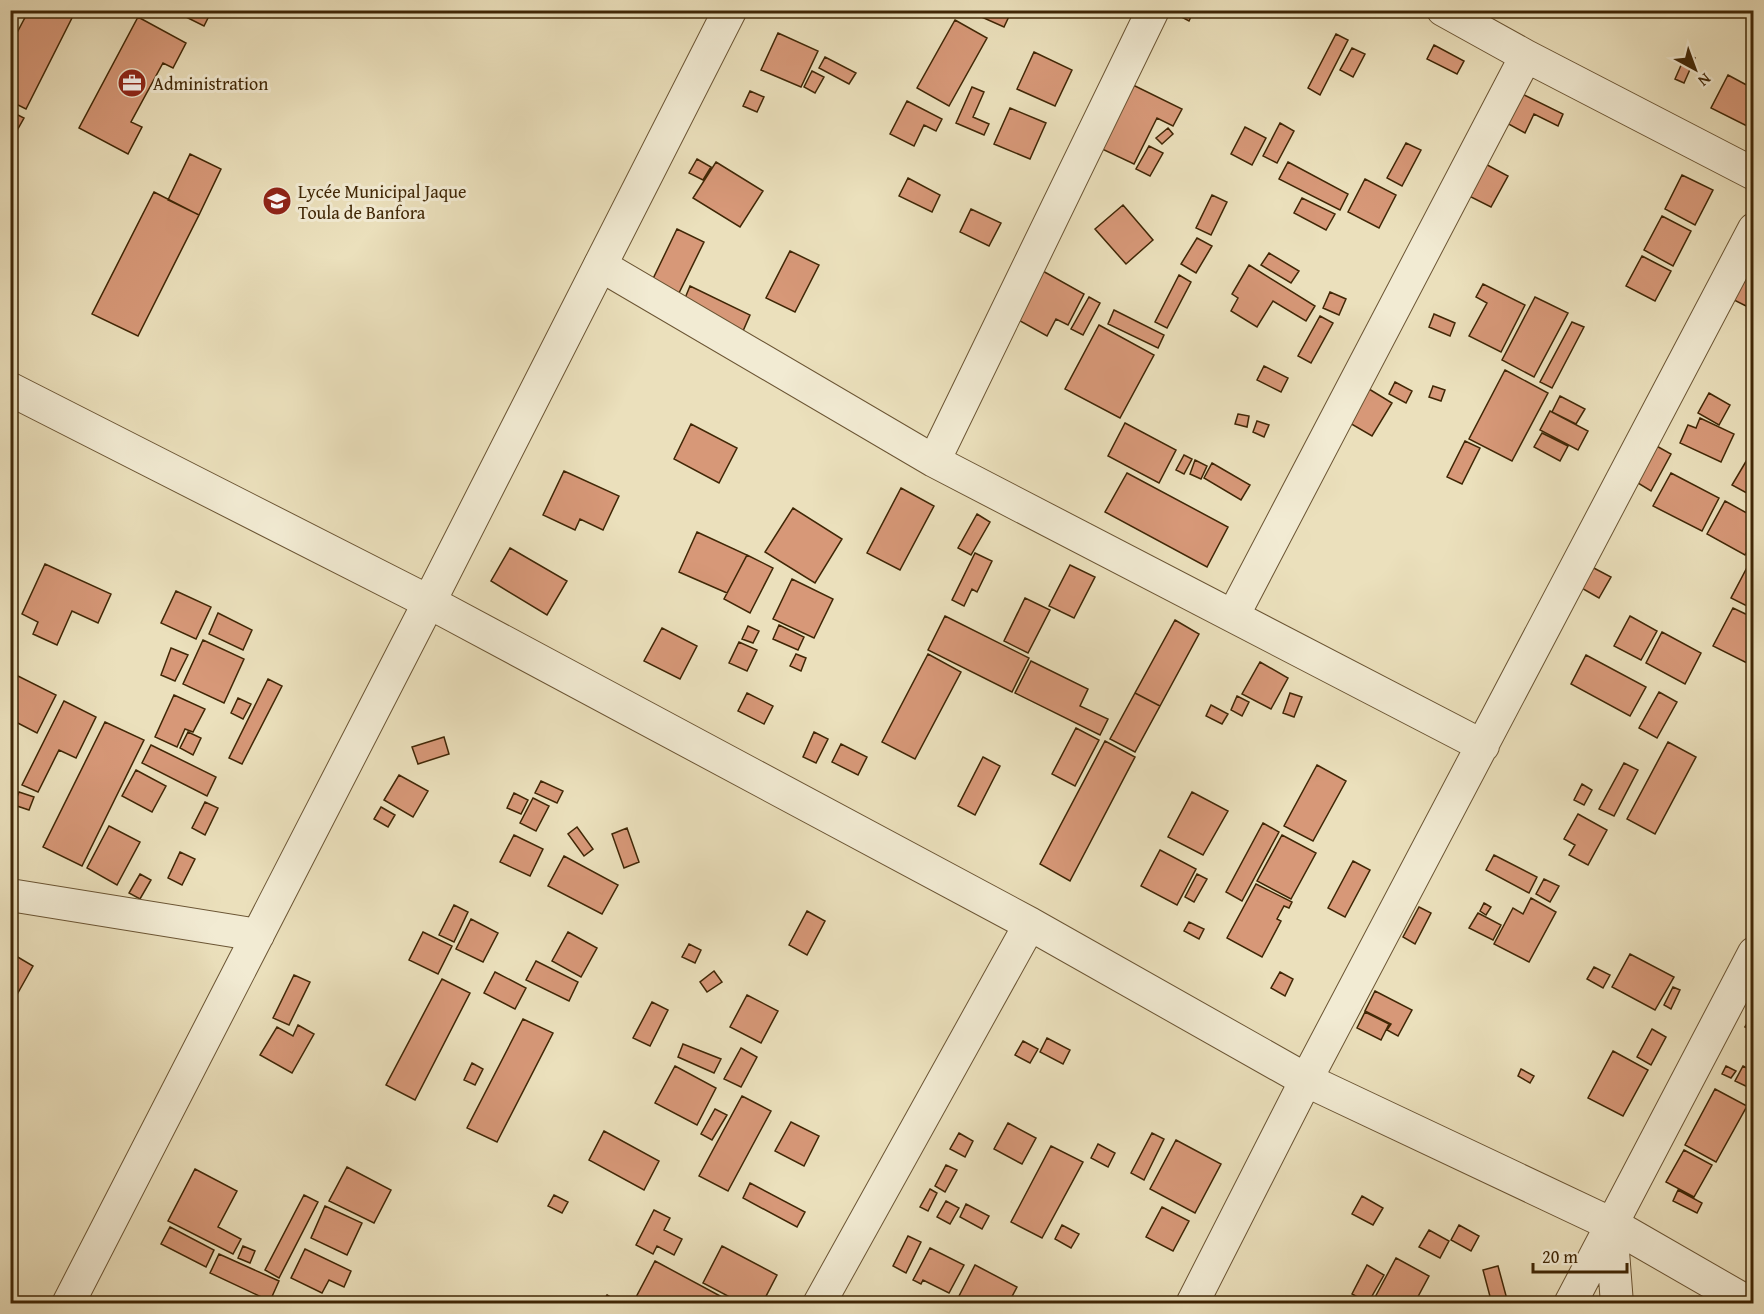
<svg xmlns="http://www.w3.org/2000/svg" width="1764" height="1314" viewBox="0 0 1764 1314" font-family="'Gentium Book Plus',serif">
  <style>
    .building { fill: #d79878; stroke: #402706; stroke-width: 1.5 }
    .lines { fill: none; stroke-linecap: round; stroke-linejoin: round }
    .minor-casing { stroke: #6b5534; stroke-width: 34 }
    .tertiary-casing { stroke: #6b5534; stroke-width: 35 }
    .minor { stroke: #f2ebd3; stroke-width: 32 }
    .tertiary { stroke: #f2ebd3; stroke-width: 33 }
    .labels { text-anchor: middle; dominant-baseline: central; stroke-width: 6; stroke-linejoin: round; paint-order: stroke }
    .poi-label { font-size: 18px; fill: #402706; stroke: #f2ebd3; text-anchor: start }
  </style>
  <rect width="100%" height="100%" fill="#ebe0bc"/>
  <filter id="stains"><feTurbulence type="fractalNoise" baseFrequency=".00333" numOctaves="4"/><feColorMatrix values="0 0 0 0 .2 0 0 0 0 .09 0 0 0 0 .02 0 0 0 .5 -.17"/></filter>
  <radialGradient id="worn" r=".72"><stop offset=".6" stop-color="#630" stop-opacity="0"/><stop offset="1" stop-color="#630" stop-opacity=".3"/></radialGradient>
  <path class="building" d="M 29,10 L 76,10 L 26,109 L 10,101 L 10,46 Z
    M 172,10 L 212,10 L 204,26 Z
    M 966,10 L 1012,10 L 1004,27 Z
    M 1177,10 L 1194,10 L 1189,21 L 1176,14 Z
    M 138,17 L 186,43 L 173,68 L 163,63 L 131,122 L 142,127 L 128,154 L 79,128 Z
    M 955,20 L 987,38 L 949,106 L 917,88 Z
    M 778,33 L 818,51 L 801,87 L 761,70 Z
    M 1336,34 L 1348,40 L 1320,95 L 1308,88 Z
    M 1434,45 L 1464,61 L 1457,74 L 1427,59 Z
    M 1352,48 L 1365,54 L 1353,77 L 1340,70 Z
    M 1034,52 L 1072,70 L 1055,106 L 1017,89 Z
    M 1686,54 L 1695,58 L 1684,83 L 1675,79 Z
    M 825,57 L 856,73 L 849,84 L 819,68 Z
    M 812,71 L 824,77 L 815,93 L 804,87 Z
    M 1728,75 L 1754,89 L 1754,119 L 1749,127 L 1711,108 Z
    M 1133,85 L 1182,109 L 1173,126 L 1157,118 L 1134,164 L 1102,149 Z
    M 972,87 L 984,92 L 973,117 L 989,124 L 984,135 L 956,123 Z
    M 750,91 L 764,97 L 757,112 L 743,106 Z
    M 1518,92 L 1563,114 L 1558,126 L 1534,114 L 1525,133 L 1503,121 Z
    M 907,101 L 942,119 L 936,131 L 924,125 L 914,146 L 890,134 Z
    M 1010,108 L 1046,123 L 1030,159 L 994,144 Z
    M 10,111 L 24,118 L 10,143 Z
    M 1280,123 L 1294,131 L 1277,163 L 1263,156 Z
    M 1245,127 L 1266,138 L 1252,165 L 1231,154 Z
    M 1168,128 L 1173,134 L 1162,144 L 1156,138 Z
    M 1406,143 L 1421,150 L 1402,186 L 1387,178 Z
    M 1149,146 L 1163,153 L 1150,176 L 1136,169 Z
    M 190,154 L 221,169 L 199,215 L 168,200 Z
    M 697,159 L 711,167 L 703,180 L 689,173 Z
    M 1478,160 L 1508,176 L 1491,207 L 1461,192 Z
    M 716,162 L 763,191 L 740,227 L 693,198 Z
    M 1288,162 L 1348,194 L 1340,210 L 1279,179 Z
    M 1682,175 L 1713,190 L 1695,225 L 1665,209 Z
    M 908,178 L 940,195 L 932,212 L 899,196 Z
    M 1365,179 L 1396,195 L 1379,228 L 1348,212 Z
    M 154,192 L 199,215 L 138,336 L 92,314 Z
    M 1212,195 L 1227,202 L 1211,235 L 1196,228 Z
    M 1302,198 L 1335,214 L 1326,230 L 1294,213 Z
    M 1123,205 L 1153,240 L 1126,264 L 1095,229 Z
    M 971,209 L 1001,223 L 989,246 L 960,232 Z
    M 1662,216 L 1691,231 L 1673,266 L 1644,250 Z
    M 677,229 L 704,242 L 677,297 L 650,285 Z
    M 1197,238 L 1212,246 L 1196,273 L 1181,264 Z
    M 790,251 L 819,265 L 795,312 L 766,298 Z
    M 1269,253 L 1299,271 L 1291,283 L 1261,265 Z
    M 1642,256 L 1671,271 L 1655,301 L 1626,286 Z
    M 1754,256 L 1754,310 L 1732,299 Z
    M 1249,265 L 1315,306 L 1306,321 L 1273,301 L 1257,327 L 1231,311 L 1238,298 L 1232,294 Z
    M 1041,270 L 1084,294 L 1068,325 L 1056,319 L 1047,336 L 1015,318 Z
    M 1179,275 L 1191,282 L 1167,328 L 1155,322 Z
    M 1483,284 L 1525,305 L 1501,352 L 1469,336 L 1487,303 L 1476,297 Z
    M 690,286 L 750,315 L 743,331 L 683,303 Z
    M 1330,292 L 1346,299 L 1339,315 L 1323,308 Z
    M 1089,297 L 1100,303 L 1083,335 L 1071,329 Z
    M 1535,297 L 1568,313 L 1534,377 L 1502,360 Z
    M 1114,310 L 1164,335 L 1158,348 L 1108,324 Z
    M 1434,314 L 1455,323 L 1450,336 L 1429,327 Z
    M 1320,316 L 1333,323 L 1311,363 L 1298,356 Z
    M 1572,322 L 1584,327 L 1552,388 L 1540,382 Z
    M 1099,325 L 1154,355 L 1120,418 L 1065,389 Z
    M 1264,366 L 1288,378 L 1281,392 L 1257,380 Z
    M 1505,370 L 1548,393 L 1512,461 L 1469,439 Z
    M 1395,382 L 1412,391 L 1406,403 L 1389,394 Z
    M 1433,386 L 1445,390 L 1441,401 L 1429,397 Z
    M 1369,389 L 1392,403 L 1372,436 L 1348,422 Z
    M 1709,393 L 1730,405 L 1719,425 L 1698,413 Z
    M 1560,396 L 1585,409 L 1576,424 L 1552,412 Z
    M 1550,411 L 1588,431 L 1578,450 L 1540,430 Z
    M 1238,414 L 1249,416 L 1247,427 L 1235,424 Z
    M 1700,418 L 1734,434 L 1721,462 L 1680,443 L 1688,425 L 1696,428 Z
    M 1257,421 L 1269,425 L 1264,437 L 1253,432 Z
    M 1125,423 L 1176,450 L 1159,483 L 1108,456 Z
    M 691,424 L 737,448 L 719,483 L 674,459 Z
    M 1542,433 L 1568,446 L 1560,461 L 1534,447 Z
    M 1465,441 L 1480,448 L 1462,484 L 1447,477 Z
    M 1653,444 L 1671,454 L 1651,491 L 1633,480 Z
    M 1751,453 L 1754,454 L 1754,497 L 1732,485 Z
    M 1184,455 L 1192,459 L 1184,474 L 1176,470 Z
    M 1195,460 L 1207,466 L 1201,479 L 1190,474 Z
    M 1212,463 L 1250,485 L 1241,500 L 1204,478 Z
    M 564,471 L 619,496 L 603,530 L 580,519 L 575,530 L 543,515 Z
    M 1127,473 L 1228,527 L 1207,567 L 1105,512 Z
    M 1671,473 L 1719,498 L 1702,531 L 1653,506 Z
    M 901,488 L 934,506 L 900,570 L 867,553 Z
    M 1725,501 L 1754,517 L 1754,539 L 1745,555 L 1707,534 Z
    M 793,508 L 842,539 L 815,583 L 765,552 Z
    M 977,514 L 990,522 L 971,555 L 958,548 Z
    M 697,532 L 747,555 L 727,593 L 679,572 Z
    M 510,548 L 567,581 L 547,615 L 491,581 Z
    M 975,553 L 992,561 L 977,592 L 972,589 L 964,606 L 952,600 Z
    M 747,555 L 773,568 L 750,613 L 724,599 Z
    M 1752,558 L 1754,597 L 1749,607 L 1731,598 Z
    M 45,564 L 111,594 L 98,623 L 72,611 L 57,645 L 33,634 L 38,622 L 22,614 Z
    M 1070,565 L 1095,577 L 1074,618 L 1049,606 Z
    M 1590,566 L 1611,577 L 1599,598 L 1578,586 Z
    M 792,579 L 833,599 L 814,638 L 773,619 Z
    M 176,591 L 211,607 L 196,639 L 161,623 Z
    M 1025,598 L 1050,610 L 1028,653 L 1004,641 Z
    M 1733,608 L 1754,618 L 1754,649 L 1747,663 L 1713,646 Z
    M 218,613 L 252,630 L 243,650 L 209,634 Z
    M 945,616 L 1029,658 L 1012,692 L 928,650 Z
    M 1630,616 L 1657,631 L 1641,660 L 1614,646 Z
    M 1175,620 L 1199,634 L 1160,706 L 1135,693 Z
    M 779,625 L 804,637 L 798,650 L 773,639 Z
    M 748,626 L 759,631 L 753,643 L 742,639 Z
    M 662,628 L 697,646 L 680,679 L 644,661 Z
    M 1662,632 L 1701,653 L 1685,684 L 1646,663 Z
    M 203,640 L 244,659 L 224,703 L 183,684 Z
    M 739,642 L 757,650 L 747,671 L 729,663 Z
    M 171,648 L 188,655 L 175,681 L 161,675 Z
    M 796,654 L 806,658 L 801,671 L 790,666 Z
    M 928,654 L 961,672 L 915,759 L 882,742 Z
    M 1586,655 L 1646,687 L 1630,716 L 1571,684 Z
    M 1031,661 L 1088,689 L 1080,706 L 1108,719 L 1100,735 L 1015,693 Z
    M 1260,662 L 1288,678 L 1271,709 L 1242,694 Z
    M 10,672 L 56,695 L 37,733 L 10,719 Z
    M 268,679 L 282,686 L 242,764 L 229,758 Z
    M 1659,692 L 1677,702 L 1657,738 L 1639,728 Z
    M 747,693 L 773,706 L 764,724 L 738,711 Z
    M 1135,693 L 1160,706 L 1135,752 L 1110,739 Z
    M 1290,693 L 1302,697 L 1294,717 L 1283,713 Z
    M 174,695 L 205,709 L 193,732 L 185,729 L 177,747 L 155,737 Z
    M 1237,696 L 1249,702 L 1242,716 L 1231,710 Z
    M 238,698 L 251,704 L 243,719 L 231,713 Z
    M 64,701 L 96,717 L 76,758 L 59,750 L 38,792 L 22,785 Z
    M 1211,705 L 1228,714 L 1222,724 L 1206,716 Z
    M 105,722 L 144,740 L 82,866 L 43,847 Z
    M 1076,728 L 1099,740 L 1075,786 L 1052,774 Z
    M 188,732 L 201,738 L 193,755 L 180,748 Z
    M 814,732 L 828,739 L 816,763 L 803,757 Z
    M 444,737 L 449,754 L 418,764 L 412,747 Z
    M 1105,741 L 1135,757 L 1070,881 L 1040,864 Z
    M 1668,742 L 1696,757 L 1655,834 L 1627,819 Z
    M 841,744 L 867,757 L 858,775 L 832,762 Z
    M 151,745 L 216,777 L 207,796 L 142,763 Z
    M 983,757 L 1000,766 L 975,815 L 958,806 Z
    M 1624,763 L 1638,770 L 1614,816 L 1599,809 Z
    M 1317,765 L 1346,781 L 1313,841 L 1284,826 Z
    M 136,770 L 166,786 L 152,812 L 122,796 Z
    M 399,775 L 428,791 L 413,817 L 384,800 Z
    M 541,781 L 563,791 L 557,803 L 535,793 Z
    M 1582,784 L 1592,790 L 1584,805 L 1574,800 Z
    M 19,792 L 34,797 L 29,810 L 14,805 Z
    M 1192,792 L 1228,811 L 1203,855 L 1168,837 Z
    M 514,793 L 528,800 L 521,814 L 507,808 Z
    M 533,798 L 549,806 L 536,831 L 520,823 Z
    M 205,802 L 218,808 L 205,835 L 192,828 Z
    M 381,807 L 395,815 L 388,827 L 374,819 Z
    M 1578,814 L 1607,830 L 1588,865 L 1569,855 L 1575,845 L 1564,839 Z
    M 1263,823 L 1279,832 L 1242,901 L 1226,892 Z
    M 109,826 L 140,842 L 117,885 L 87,868 Z
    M 577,827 L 593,849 L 584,856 L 568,834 Z
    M 627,828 L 639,862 L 624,868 L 612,834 Z
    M 514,835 L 543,849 L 530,876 L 500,862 Z
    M 1282,835 L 1316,853 L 1291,899 L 1257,881 Z
    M 1160,850 L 1196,869 L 1177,905 L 1141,886 Z
    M 180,852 L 195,859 L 182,885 L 168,878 Z
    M 1494,855 L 1537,877 L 1529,893 L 1486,870 Z
    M 564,856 L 618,885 L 602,914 L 548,886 Z
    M 1353,861 L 1370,870 L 1345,917 L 1328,908 Z
    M 140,874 L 151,880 L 140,899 L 129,893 Z
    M 1197,874 L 1207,879 L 1194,902 L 1185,897 Z
    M 1544,879 L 1559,886 L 1550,902 L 1536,894 Z
    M 1256,884 L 1292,902 L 1289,908 L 1284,906 L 1277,919 L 1281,921 L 1262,957 L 1227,938 Z
    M 1531,898 L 1556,912 L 1529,962 L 1494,944 L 1513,908 L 1523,914 Z
    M 1484,903 L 1491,907 L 1486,915 L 1480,911 Z
    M 454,905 L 468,912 L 454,942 L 439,935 Z
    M 1419,907 L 1431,913 L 1415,944 L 1403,937 Z
    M 807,911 L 825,921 L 807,955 L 789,945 Z
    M 1478,913 L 1501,925 L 1493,940 L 1469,928 Z
    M 471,919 L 498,933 L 483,962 L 456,949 Z
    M 1189,922 L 1204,929 L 1199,939 L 1184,931 Z
    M 423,932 L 452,946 L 438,974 L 409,960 Z
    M 568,932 L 597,948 L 581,977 L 552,961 Z
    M 689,944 L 701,950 L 695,963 L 682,957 Z
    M 1630,954 L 1674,977 L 1655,1010 L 1612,987 Z
    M 16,956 L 33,966 L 10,1007 L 10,965 Z
    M 536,961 L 578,982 L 569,1001 L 526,980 Z
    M 1594,967 L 1610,975 L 1603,988 L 1587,979 Z
    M 714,971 L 722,982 L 707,992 L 700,982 Z
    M 495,972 L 526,988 L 515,1009 L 484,993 Z
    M 1280,972 L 1293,979 L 1285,996 L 1271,988 Z
    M 294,975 L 310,982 L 289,1025 L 273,1018 Z
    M 442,979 L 470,993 L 415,1100 L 386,1085 Z
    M 1673,987 L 1680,990 L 1671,1009 L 1664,1005 Z
    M 1375,991 L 1412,1010 L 1398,1036 L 1387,1030 L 1391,1024 L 1365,1011 Z
    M 747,995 L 778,1011 L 761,1043 L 730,1027 Z
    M 652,1002 L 668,1010 L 650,1046 L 633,1038 Z
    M 1754,1011 L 1754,1031 L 1745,1027 Z
    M 1365,1012 L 1389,1024 L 1381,1040 L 1357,1028 Z
    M 523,1019 L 553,1033 L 497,1142 L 467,1128 Z
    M 298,1025 L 314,1034 L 292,1073 L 260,1055 L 277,1027 L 293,1036 Z
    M 1652,1029 L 1666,1037 L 1651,1065 L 1637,1057 Z
    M 1047,1038 L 1070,1050 L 1063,1064 L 1040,1052 Z
    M 1023,1041 L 1038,1049 L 1030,1063 L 1015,1055 Z
    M 683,1044 L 721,1059 L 714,1073 L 678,1057 Z
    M 741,1048 L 757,1057 L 741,1087 L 724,1079 Z
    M 1613,1051 L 1648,1070 L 1623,1116 L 1588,1098 Z
    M 472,1063 L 483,1069 L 475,1085 L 464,1080 Z
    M 675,1066 L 716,1088 L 697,1125 L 655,1103 Z
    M 1726,1066 L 1736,1071 L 1731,1078 L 1722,1074 Z
    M 1743,1066 L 1754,1072 L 1754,1090 L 1735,1081 Z
    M 1521,1069 L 1534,1076 L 1530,1083 L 1518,1076 Z
    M 1715,1089 L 1747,1106 L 1716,1162 L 1685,1145 Z
    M 742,1096 L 771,1111 L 728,1191 L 699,1176 Z
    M 715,1109 L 727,1115 L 712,1140 L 701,1134 Z
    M 791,1122 L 819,1136 L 804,1166 L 775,1151 Z
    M 1008,1123 L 1036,1138 L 1022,1164 L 994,1149 Z
    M 604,1131 L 659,1161 L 644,1190 L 589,1160 Z
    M 959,1133 L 973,1141 L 965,1157 L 950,1149 Z
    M 1152,1133 L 1164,1139 L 1144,1180 L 1131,1173 Z
    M 1176,1140 L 1221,1164 L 1195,1213 L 1150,1189 Z
    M 1098,1144 L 1115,1153 L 1108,1167 L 1091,1158 Z
    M 1051,1146 L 1083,1162 L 1042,1238 L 1011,1222 Z
    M 1684,1150 L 1712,1165 L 1694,1197 L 1666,1182 Z
    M 946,1165 L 957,1170 L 945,1192 L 935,1186 Z
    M 347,1167 L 391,1190 L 374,1223 L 329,1201 Z
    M 195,1169 L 237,1191 L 218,1227 L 241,1239 L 233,1254 L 168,1221 Z
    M 750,1183 L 805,1212 L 797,1227 L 743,1198 Z
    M 930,1189 L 937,1193 L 928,1211 L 920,1207 Z
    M 1678,1190 L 1702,1203 L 1697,1213 L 1673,1201 Z
    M 304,1195 L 318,1202 L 279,1278 L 265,1270 Z
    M 554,1195 L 568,1202 L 562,1213 L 548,1206 Z
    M 1362,1196 L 1383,1208 L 1373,1225 L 1352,1214 Z
    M 946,1201 L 959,1208 L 950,1224 L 937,1217 Z
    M 966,1204 L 989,1216 L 982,1229 L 960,1217 Z
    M 325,1206 L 362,1223 L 347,1255 L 311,1238 Z
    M 1162,1207 L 1189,1221 L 1173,1251 L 1146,1237 Z
    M 654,1210 L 670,1218 L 664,1230 L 682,1239 L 674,1255 L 657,1246 L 653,1254 L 636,1245 Z
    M 1062,1225 L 1079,1234 L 1071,1248 L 1055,1239 Z
    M 1459,1225 L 1479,1236 L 1471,1251 L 1451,1240 Z
    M 170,1227 L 214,1250 L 206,1267 L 161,1244 Z
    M 1429,1230 L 1449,1241 L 1440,1258 L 1419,1247 Z
    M 908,1236 L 921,1242 L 906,1273 L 893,1266 Z
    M 243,1246 L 255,1251 L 250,1263 L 238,1258 Z
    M 722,1246 L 777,1275 L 762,1304 L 743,1304 L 703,1283 Z
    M 930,1248 L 964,1265 L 949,1293 L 923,1280 L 921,1284 L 913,1280 Z
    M 305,1249 L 351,1271 L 344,1287 L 329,1280 L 322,1293 L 291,1278 Z
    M 219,1254 L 279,1281 L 270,1301 L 210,1273 Z
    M 1396,1258 L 1429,1276 L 1414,1304 L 1377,1304 L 1373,1301 Z
    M 655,1261 L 735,1304 L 639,1304 L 634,1301 Z
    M 975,1265 L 1017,1287 L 1008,1304 L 968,1304 L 958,1298 Z
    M 1367,1265 L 1384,1275 L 1368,1303 L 1352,1294 Z
    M 1498,1266 L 1508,1303 L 1492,1304 L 1483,1270 Z
    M 607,1295 L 622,1304 L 601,1304 Z"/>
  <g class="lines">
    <g class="minor-casing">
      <path id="minor" d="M 1443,10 L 1526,56 L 1754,174
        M 600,265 L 934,461 L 1483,746
        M 934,461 L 1153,10
        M 1233,616 L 1526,56
        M 10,895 L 258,935
        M 1611,1225 L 1617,1304
        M 68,1304 L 429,602
        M 819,1304 L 1030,924
        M 1192,1304 L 1306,1080 L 1754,229
        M 1570,1304 L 1754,953"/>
    </g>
    <g class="tertiary-casing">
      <path id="tertiary" d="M 10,389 L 429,602 L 1030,924 L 1306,1080 L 1611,1224 L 1750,1304
        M 429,602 L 730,10"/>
    </g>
    <use href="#minor" class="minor"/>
    <use href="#tertiary" class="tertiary"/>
  </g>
  <defs>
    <g id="office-disc" transform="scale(1.5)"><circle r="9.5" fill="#8f2418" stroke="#f2ebd3"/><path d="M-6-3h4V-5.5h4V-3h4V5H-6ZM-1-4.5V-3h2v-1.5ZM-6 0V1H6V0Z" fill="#fff"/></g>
    <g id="school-disc" transform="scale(1.5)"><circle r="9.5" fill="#8f2418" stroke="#f2ebd3"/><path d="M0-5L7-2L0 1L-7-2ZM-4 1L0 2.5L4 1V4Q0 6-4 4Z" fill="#fff"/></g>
  </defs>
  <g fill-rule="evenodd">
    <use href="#office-disc" x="132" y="83"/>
    <use href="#school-disc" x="277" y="201"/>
  </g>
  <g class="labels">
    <g class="poi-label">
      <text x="153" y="83">Administration</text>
      <text x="298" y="191">Lycée Municipal Jaque<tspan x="298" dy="21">Toula de Banfora</tspan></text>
    </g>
  </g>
  <rect width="1764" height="1314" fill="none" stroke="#ebe0bc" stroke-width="36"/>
  <rect x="12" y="12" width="1740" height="1290" fill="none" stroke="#402706" stroke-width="3"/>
  <rect x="18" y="18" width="1728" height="1278" fill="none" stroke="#402706" stroke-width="1.5"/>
  <g transform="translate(1695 69) rotate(139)" stroke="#f2ebd3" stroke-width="4.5" paint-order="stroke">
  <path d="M0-4.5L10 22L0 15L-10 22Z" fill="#402706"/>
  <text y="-9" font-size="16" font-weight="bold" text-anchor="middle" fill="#402706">N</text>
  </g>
  <path d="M1533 1263v9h94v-9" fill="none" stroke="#402706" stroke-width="3"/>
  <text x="1542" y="1263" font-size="18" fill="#402706" stroke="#f2ebd3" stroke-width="4.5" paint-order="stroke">20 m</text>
  <rect width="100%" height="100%" filter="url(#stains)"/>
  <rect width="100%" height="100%" fill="url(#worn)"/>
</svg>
